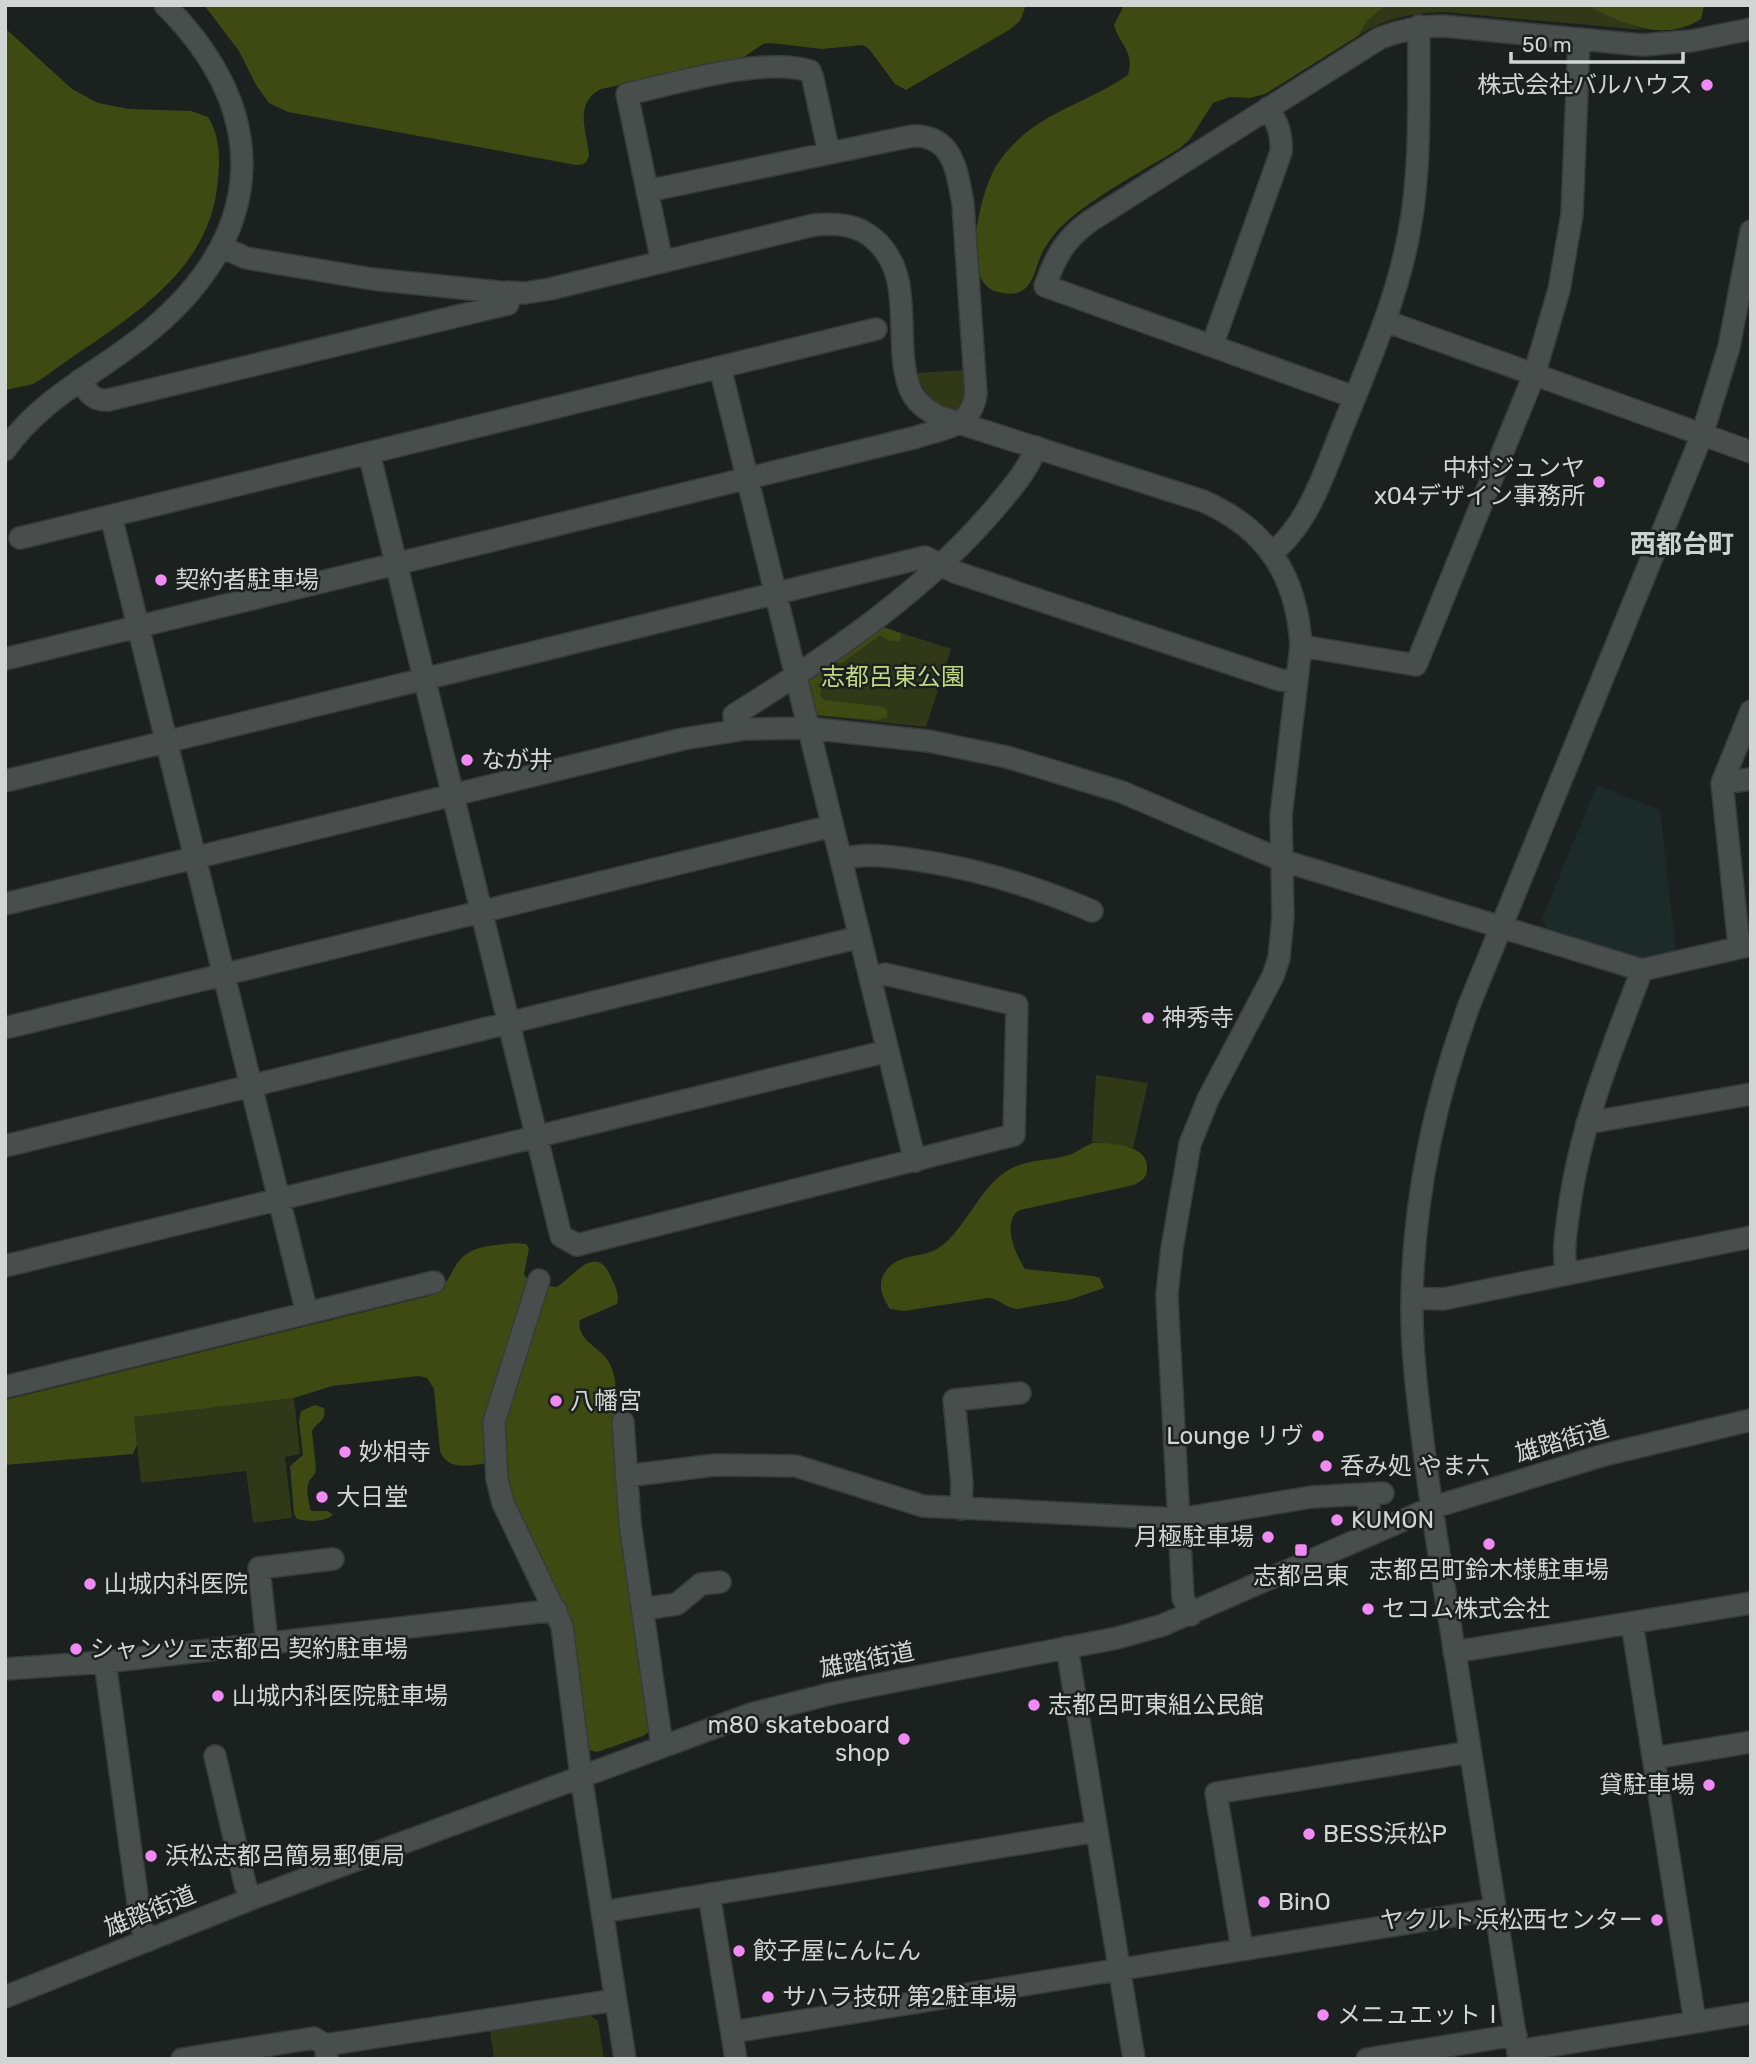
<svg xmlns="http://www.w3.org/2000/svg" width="1756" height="2064" viewBox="0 0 1756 2064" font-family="Rubik,'Noto Sans JP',sans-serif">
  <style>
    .built { fill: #1d2b28 }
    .green { fill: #303818 }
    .forest { fill: #3e4a11 }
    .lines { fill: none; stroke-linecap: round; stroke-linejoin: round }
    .minor-casing { stroke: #373b3a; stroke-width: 24 }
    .minor { stroke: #484e4c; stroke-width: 21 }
    .poi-dot { fill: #f28af3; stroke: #1b211f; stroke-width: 2.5 }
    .labels { text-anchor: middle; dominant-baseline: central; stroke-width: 5; stroke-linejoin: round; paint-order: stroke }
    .poi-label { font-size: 24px; fill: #d1d5d4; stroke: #1b211f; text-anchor: start }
    .park-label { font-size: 24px; fill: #c1d783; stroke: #1b211f }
    .street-label { font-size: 24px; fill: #d1d5d4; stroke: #1b211f }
    .neighbourhood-label { font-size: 26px; font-weight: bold; fill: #cbd3d1; stroke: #1b211f }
  </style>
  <rect width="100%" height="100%" fill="#1b211f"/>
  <path class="built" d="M 1597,785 L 1660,810 L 1676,952 L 1643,959 L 1547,929 L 1542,919 Z"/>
  <path class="green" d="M 1387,5 L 1587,5 L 1643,30 L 1655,31 L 1444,12 C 1412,13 1385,18 1358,36 L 1367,21 Z
    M 964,370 L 966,407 C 941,417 923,395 917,373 Z
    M 880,626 L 951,649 L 926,727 L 814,715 L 805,680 Z
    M 1096,1075 L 1148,1083 L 1133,1148 L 1092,1142 Z
    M 294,1398 L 300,1454 L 285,1457 L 292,1518 L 253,1523 L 246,1471 L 141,1483 L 134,1417 Z
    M 590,2015 L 598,2021 L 604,2059 L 494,2059 L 490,2030 Z"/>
  <path class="forest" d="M 204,5 L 1026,5 L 1020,21 L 1009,30 L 906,90 L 895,84 L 869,49 L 863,45 L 822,49 L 770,43 L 763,44 L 741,59 L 601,89 C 574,103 586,129 589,154 C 588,162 585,165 576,165 L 288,112 L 269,103 L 256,85 L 239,51 Z
    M 1124,5 L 1387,5 L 1367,21 L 1358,36 L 1265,94 L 1249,98 L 1230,97 L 1213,103 L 1190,139 L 1180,148 C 1143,171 1086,200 1057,231 C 1052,237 1046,245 1042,253 C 1036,265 1035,282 1023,290 C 1016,295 1006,294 998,292 C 957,283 981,187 998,163 C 1034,112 1081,107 1128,75 C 1135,51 1120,46 1114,25 Z
    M 1587,5 L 1704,5 L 1701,19 C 1663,43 1623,24 1587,5 Z
    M 5,28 L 72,89 L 98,103 L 129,109 L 191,111 L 208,117 C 220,136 220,157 218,179 C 211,280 114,325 43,378 L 33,384 L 5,390 Z
    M 880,626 L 900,633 L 901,639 L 899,641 L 890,641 L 880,635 L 842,663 L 837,663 L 836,660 Z
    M 826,668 L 831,673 L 823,682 L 820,695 L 824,700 L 884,707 L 887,710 L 887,717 L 879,720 L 814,715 L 805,680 Z
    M 1093,1143 C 1110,1143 1149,1144 1147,1169 C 1147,1178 1141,1181 1134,1185 L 1020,1210 C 1001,1220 1015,1254 1025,1269 L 1093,1276 L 1100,1278 L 1104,1288 L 1069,1300 L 1017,1309 C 1005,1308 999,1298 988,1298 L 904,1311 L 890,1309 C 883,1298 877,1287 884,1274 C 897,1251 922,1260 940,1247 C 967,1228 981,1183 1012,1168 C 1030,1159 1050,1161 1069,1155 C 1078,1152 1084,1146 1093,1143 Z
    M 514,1243 L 526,1244 L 529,1248 L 524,1274 C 529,1285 546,1286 557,1287 C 574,1276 596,1242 611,1277 C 615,1286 620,1294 617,1304 L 580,1320 C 576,1338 596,1346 606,1358 C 612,1365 613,1372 615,1380 L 625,1524 L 653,1726 L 649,1732 L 643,1736 L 597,1752 L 585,1749 L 570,1641 L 489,1463 C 470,1465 448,1472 440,1451 L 434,1389 L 427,1378 L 419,1376 L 332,1386 L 294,1398 L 134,1417 L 137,1445 L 133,1454 L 5,1465 L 5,1400 L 429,1296 C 453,1284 449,1268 465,1255 C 477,1245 499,1245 514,1243 Z
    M 315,1405 L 324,1408 C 327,1422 317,1421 312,1431 L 316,1470 C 315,1477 309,1478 308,1485 C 306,1491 309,1501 310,1508 L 311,1511 L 328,1511 L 333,1515 C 324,1522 308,1522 297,1519 L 294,1514 L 290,1466 L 303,1455 L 299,1422 L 301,1411 Z"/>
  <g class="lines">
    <g class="minor-casing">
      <path id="minor" d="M 222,247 L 246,258 L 372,279 L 499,292 L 525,293 L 550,289 L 814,225 C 837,223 858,224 875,240 C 917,277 892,342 910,389 C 915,402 926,409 937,416 L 1203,501 C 1267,529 1297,576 1301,646 L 1281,816 L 1283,917 L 1279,958 L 1273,976 L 1208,1099 L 1190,1144 L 1172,1248 L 1167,1294 L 1168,1317 L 1183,1598 L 1191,1615
        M 662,262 L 627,94 C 674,84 764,56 810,71 L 813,79 L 829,153
        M 1385,321 L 1751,452
        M 1212,346 L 1281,152 C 1282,134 1278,123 1268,108
        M 720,367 L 915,1161
        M 80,380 C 88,392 92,401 108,400 L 508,304 L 508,292
        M 1354,397 L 1045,286 C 1056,256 1064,240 1090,221 L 1380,38 C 1401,30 1420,26 1443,26 L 1642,45 L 1691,41 L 1751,29
        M 5,450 C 43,395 103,371 152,329 C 267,232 272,112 165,5
        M 369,453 L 561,1236 L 577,1245 L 1014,1135 L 1017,1005 L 885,974 L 870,978
        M 111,516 L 307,1313
        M 20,538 L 876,329
        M 1272,553 C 1308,524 1323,476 1340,434 C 1366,368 1396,304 1409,233 C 1422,166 1418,94 1419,26
        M 1301,646 L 1416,665 L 1534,375 L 1559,290 L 1572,214 L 1579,39
        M 5,659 L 917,437 C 944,428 971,428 976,394 L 963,204 C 957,171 953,134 912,136 L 647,191
        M 736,730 L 734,715 C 830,655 929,589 1001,501 C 1015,484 1029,468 1036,447
        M 5,781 L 925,557 L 955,572 L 1280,680 L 1297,682
        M 1722,783 L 1751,779
        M 841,859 C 865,853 891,856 916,860 C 978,869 1034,886 1092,911
        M 5,904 L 683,739 L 746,729 L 808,728 L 928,741 L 1007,757 L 1122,792 L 1281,860 L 1642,970 L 1751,945
        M 1739,946 L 1722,783 L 1751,711
        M 5,1028 L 832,826
        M 1587,1123 L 1751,1094
        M 5,1146 L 860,937
        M 5,1266 L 888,1051
        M 1567,1274 C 1562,1253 1566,1232 1569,1210 C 1580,1126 1612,1049 1642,970
        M 539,1280 L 494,1422 L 497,1479 L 503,1503 L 562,1626 L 581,1776 L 625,2059
        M 1412,1298 L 1443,1299 L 1751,1237
        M 5,1387 L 434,1282
        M 623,1422 L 630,1523 L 662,1746
        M 626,1476 L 715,1465 L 796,1466 L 923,1506 L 1179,1519 L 1312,1497 L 1383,1493
        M 1366,1494 L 1371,1517
        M 961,1509 L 962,1483 L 954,1400 L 1020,1393
        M 642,1609 L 677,1604 L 701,1584 L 720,1582
        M 1632,1623 L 1695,2022
        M 267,1643 L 259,1568 L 333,1559
        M 1067,1647 L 1134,2059
        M 1454,1652 L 1751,1603
        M 105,1662 L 141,1925 L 147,1941
        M 5,1669 L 105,1662 L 556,1610
        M 215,1756 L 245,1884 L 251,1899
        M 1654,1758 L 1751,1742
        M 709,1894 L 736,2059
        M 602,1912 L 1097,1831
        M 1242,1949 L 1216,1793 L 1470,1752
        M 5,1997 L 251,1899 L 751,1714 L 834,1693 L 1117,1638 L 1163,1625 L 1431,1508 L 1604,1455 L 1751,1420
        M 732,2032 L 1495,1909
        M 1518,2051 L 1751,2013
        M 182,2059 L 314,2038 L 325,2045
        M 327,2059 L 325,2045 L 615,2000
        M 1367,2059 L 1516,2035
        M 1519,2059 C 1498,1926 1477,1793 1456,1660 C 1444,1587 1432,1515 1423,1442 C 1417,1394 1411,1346 1412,1297 C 1414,1195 1435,1098 1470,1003 L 1702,435 L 1729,347 L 1751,231"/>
    </g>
    <use href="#minor" class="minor"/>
  </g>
  <g class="poi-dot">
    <circle cx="1707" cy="85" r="7"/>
    <circle cx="1599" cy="482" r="7"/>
    <circle cx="161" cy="580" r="7"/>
    <circle cx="467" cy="760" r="7"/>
    <circle cx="1148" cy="1018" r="7"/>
    <circle cx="556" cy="1401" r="7"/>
    <circle cx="1318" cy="1436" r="7"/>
    <circle cx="345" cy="1452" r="7"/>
    <circle cx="1326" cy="1466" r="7"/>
    <circle cx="322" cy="1497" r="7"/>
    <circle cx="1337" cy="1520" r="7"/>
    <circle cx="1268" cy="1537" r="7"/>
    <circle cx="1489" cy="1544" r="7"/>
    <rect x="1294" y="1543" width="14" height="14" rx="3.5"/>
    <circle cx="90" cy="1584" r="7"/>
    <circle cx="1368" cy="1609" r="7"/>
    <circle cx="76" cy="1649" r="7"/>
    <circle cx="218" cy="1696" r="7"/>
    <circle cx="1034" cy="1705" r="7"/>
    <circle cx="904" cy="1739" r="7"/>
    <circle cx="1709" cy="1785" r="7"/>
    <circle cx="1309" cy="1834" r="7"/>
    <circle cx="151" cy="1856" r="7"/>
    <circle cx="1264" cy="1902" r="7"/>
    <circle cx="1657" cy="1920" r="7"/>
    <circle cx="739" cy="1951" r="7"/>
    <circle cx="768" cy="1997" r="7"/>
    <circle cx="1323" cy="2015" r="7"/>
  </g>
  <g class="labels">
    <g class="poi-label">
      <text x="1693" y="85" text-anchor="end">株式会社バルハウス</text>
      <text x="1585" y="468" text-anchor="end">中村ジュンヤ<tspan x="1585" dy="28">x04デザイン事務所</tspan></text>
      <text x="175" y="580">契約者駐車場</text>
      <text x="481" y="760">なが井</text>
      <text x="1162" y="1018">神秀寺</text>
      <text x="570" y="1401">八幡宮</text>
      <text x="1304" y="1436" text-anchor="end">Lounge リヴ</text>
      <text x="359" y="1452">妙相寺</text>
      <text x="1340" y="1466">呑み処 やま六</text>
      <text x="336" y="1497">大日堂</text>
      <text x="1351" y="1520">KUMON</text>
      <text x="1254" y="1537" text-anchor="end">月極駐車場</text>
      <text x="1489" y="1570" text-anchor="middle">志都呂町鈴木様駐車場</text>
      <text x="1301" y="1576" text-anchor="middle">志都呂東</text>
      <text x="104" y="1584">山城内科医院</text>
      <text x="1382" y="1609">セコム株式会社</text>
      <text x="90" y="1649">シャンツェ志都呂 契約駐車場</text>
      <text x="232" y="1696">山城内科医院駐車場</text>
      <text x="1048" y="1705">志都呂町東組公民館</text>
      <text x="890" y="1725" text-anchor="end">m80 skateboard<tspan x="890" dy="28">shop</tspan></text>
      <text x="1695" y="1785" text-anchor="end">貸駐車場</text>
      <text x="1323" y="1834">BESS浜松P</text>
      <text x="165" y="1856">浜松志都呂簡易郵便局</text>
      <text x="1278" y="1902">BinO</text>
      <text x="1643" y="1920" text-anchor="end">ヤクルト浜松西センター</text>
      <text x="753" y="1951">餃子屋にんにん</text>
      <text x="782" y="1997">サハラ技研 第2駐車場</text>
      <text x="1337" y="2015">メニュエットⅠ</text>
    </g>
    <g class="park-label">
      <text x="893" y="677">志都呂東公園</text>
    </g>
    <g class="street-label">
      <text transform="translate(1562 1441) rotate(-16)">雄踏街道</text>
      <text transform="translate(867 1660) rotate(-11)">雄踏街道</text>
      <text transform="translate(150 1911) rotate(-22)">雄踏街道</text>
    </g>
    <g class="neighbourhood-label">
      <text x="1682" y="544">西都台町</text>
    </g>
  </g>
  <rect width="1756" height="2064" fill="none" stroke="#d1d5d4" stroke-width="14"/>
  <path d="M1511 52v10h172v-10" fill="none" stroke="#d1d5d4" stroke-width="3.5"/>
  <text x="1522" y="52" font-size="21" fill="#d1d5d4" stroke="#1b211f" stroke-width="5" paint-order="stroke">50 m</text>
</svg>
